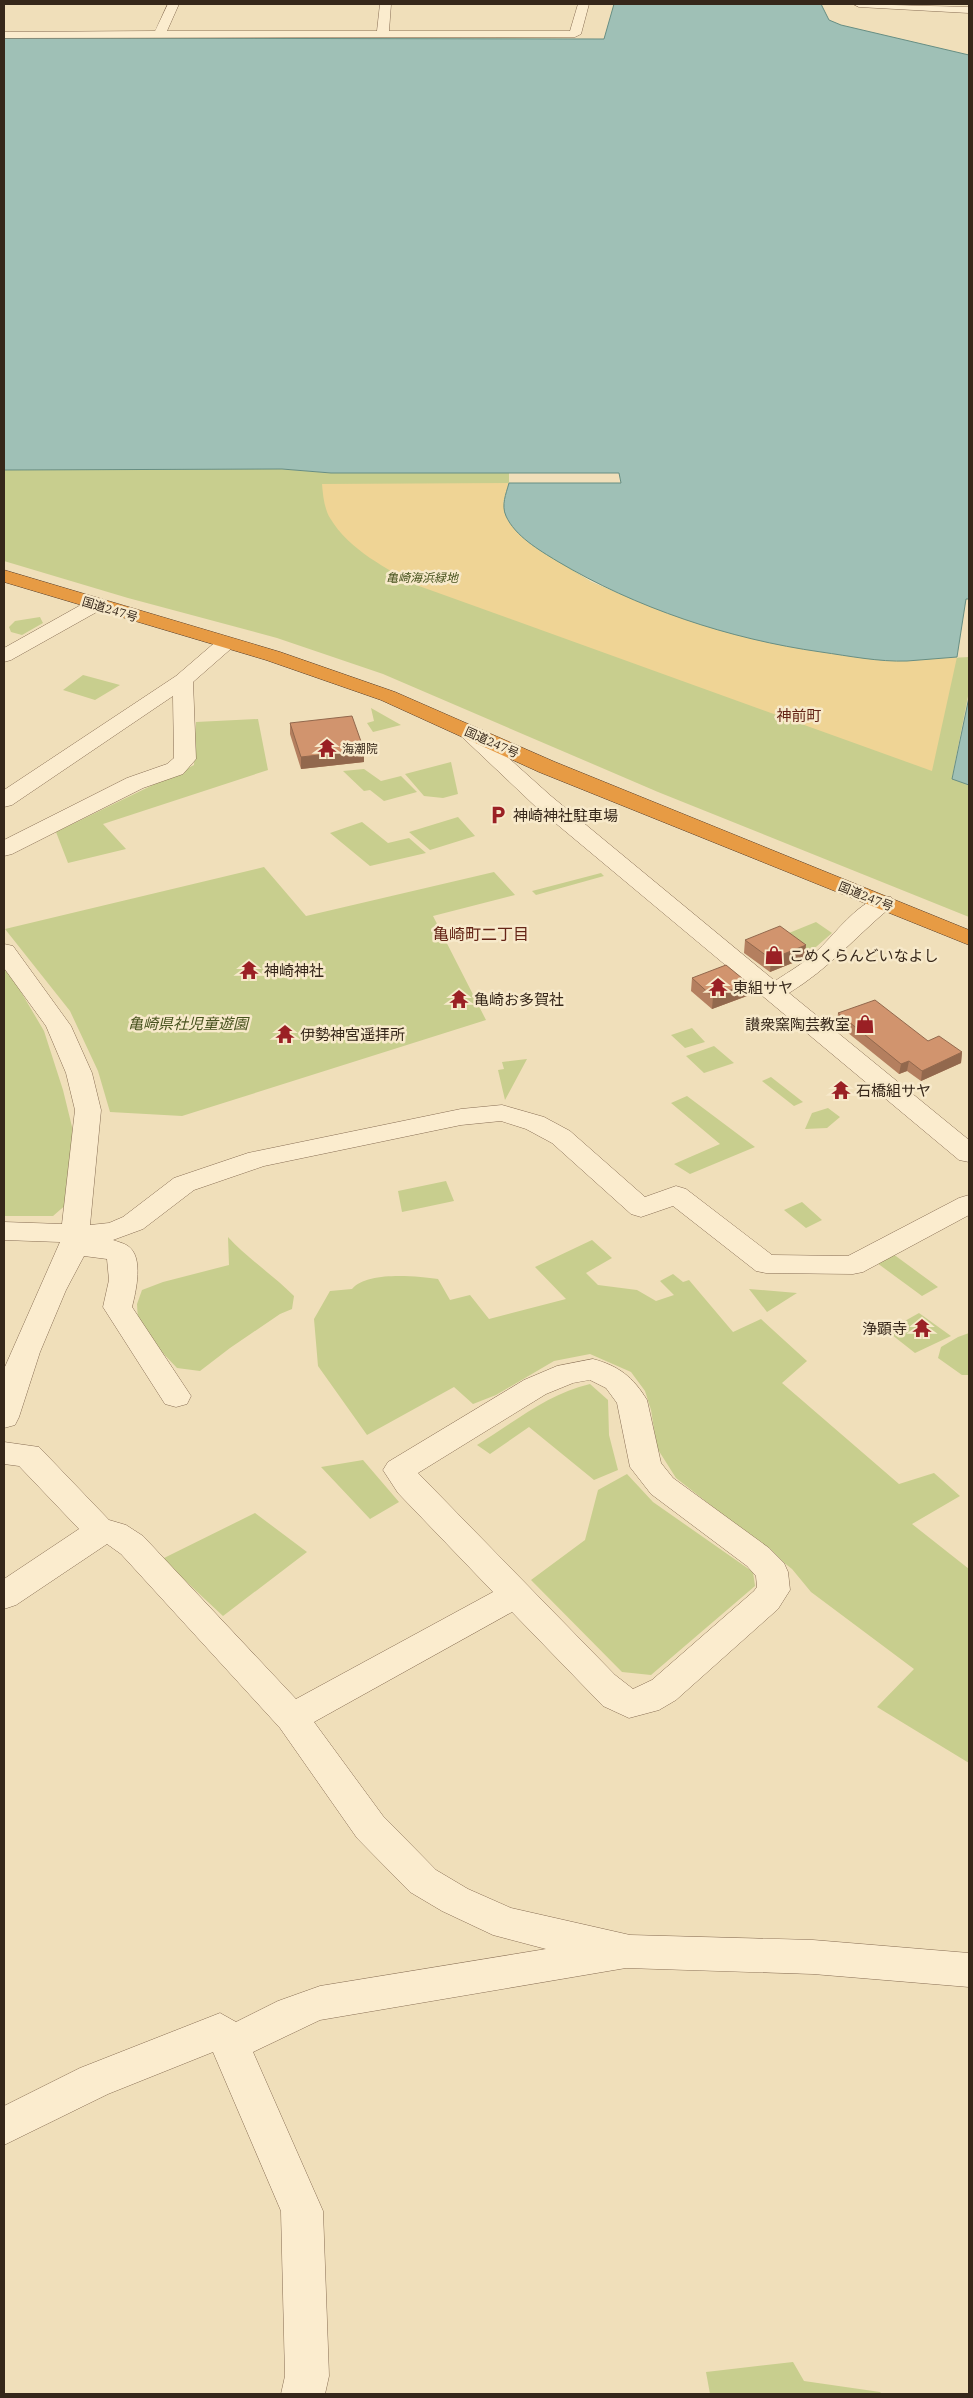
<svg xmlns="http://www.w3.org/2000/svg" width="973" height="2398" viewBox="0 0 973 2398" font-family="'IBM Plex Serif','Noto Sans JP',serif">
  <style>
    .green { fill: #c8ce8e }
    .sand { fill: #efd495 }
    .water { fill: #9fc0b6; stroke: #678e83 }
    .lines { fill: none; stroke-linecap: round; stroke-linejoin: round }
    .minor-casing { stroke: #886e54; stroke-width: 1 }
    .highway-casing { stroke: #553c29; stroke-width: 1 }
    .minor { fill: #fbecce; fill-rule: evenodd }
    .highway { fill: #e79b44; fill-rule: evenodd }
    .wall { fill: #b47f5f }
    .shaded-wall { fill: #92684d }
    .building { fill: #d1946e; stroke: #92684d }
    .labels { text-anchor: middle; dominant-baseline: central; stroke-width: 5; stroke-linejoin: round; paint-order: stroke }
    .far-park-label { font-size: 12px; font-style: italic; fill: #48531f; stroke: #f7e9ca }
    .far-street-label { font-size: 12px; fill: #36271a; stroke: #f7e9ca }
    .far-poi-label { font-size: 12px; fill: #36271a; stroke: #f7e9ca; text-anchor: start }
    .far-quarter-label { font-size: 15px; fill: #652517; stroke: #f7e9ca }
    .poi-label { font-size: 15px; fill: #36271a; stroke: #f7e9ca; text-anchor: start }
    .park-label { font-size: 15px; font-style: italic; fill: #48531f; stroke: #f7e9ca }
    .neighbourhood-label { font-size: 16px; fill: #652517; stroke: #f7e9ca }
  </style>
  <rect width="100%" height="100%" fill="#f0dfba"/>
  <path class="green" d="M 281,469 L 331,473 L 509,473 L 509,483 L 503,502 L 528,542 L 591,582 L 629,598 L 704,625 L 932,659 L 969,657 L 969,691 L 952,778 L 969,785 L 969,917 L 658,792 L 383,674 L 277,638 L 128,598 L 4,561 L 4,470 Z
    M 40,617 L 43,623 L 22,635 L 11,632 L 9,627 L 15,621 Z
    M 83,675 L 120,685 L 95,700 L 63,690 Z
    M 371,708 L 401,725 L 373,732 L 367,723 L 374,721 Z
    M 258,719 L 268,770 L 103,824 L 126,849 L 68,863 L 56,832 L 194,765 L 196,722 Z
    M 451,762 L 458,794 L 443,798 L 424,796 L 405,774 Z
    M 364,769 L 381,781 L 401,776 L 417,792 L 384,801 L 370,790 L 364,791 L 343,771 Z
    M 458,817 L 475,836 L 430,850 L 409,832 Z
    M 362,822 L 388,843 L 409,838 L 426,853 L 370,866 L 330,833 Z
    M 264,867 L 306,916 L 494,872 L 515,895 L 433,916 L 486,1020 L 182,1116 L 110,1112 L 98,1071 L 70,1011 L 5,929 Z
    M 601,873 L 604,876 L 536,895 L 532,891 Z
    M 816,922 L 832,933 L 809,953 L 784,935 Z
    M 4,963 L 44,1031 L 63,1090 L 75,1139 L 68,1203 L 53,1216 L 4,1216 Z
    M 692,1028 L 705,1042 L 685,1048 L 671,1035 Z
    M 714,1046 L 734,1063 L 704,1073 L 686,1056 Z
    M 527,1059 L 505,1100 L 498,1070 L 504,1069 L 502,1062 Z
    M 771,1077 L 803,1102 L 794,1106 L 762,1081 Z
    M 687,1096 L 755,1147 L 690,1174 L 674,1164 L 720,1144 L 671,1103 Z
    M 828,1108 L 840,1117 L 827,1128 L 805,1129 L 812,1113 Z
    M 446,1181 L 454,1201 L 402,1212 L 398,1191 Z
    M 802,1202 L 822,1220 L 806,1228 L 784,1210 Z
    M 228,1237 C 248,1259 273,1275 294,1296 L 292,1309 L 280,1314 L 230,1348 L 200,1371 L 177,1368 L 158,1348 L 138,1321 L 137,1304 L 142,1290 L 163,1282 L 229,1265 Z
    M 592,1240 L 612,1258 L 586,1273 L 598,1285 L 637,1290 L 656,1301 L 674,1295 L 660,1281 L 673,1274 L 683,1282 L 689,1280 L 733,1332 L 761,1319 L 807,1361 L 782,1383 L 899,1484 L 934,1473 L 960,1496 L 912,1524 L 969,1569 L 969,1763 L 877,1707 L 914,1669 L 811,1592 L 792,1569 L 676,1478 L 657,1448 L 651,1410 L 645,1391 L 631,1372 L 590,1354 L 554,1361 L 496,1395 L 473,1404 L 454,1387 L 367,1435 L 318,1366 L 314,1319 L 330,1291 L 352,1289 C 367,1271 416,1276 438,1279 L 450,1300 L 470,1295 L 489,1319 L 566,1299 L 535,1267 Z
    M 889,1251 L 938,1287 L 922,1296 L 873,1260 Z
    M 749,1289 L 797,1293 L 767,1312 Z
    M 919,1313 L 951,1336 L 915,1353 L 887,1331 Z
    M 969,1333 L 969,1375 L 962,1375 L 938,1358 L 941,1347 L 958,1337 Z
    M 590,1384 L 608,1400 L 609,1435 L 618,1470 L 594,1480 L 529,1427 L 490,1454 L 477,1445 C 513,1423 549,1393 590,1384 Z
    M 363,1460 L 399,1502 L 370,1519 L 321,1467 Z
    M 627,1474 L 653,1502 L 753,1572 L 755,1586 L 651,1675 L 622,1672 L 531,1580 L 585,1540 L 598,1490 Z
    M 255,1513 L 307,1552 L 223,1616 L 162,1559 Z
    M 793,2362 L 804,2381 L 880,2392 L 882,2394 L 710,2394 L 706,2372 Z"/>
  <path class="sand" d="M 509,483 L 503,502 L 528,542 L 545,554 L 591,582 L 629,598 L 704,625 L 775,643 L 865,658 L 957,657 L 932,771 L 419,586 C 387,569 349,550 330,518 C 324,508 323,495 322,484 Z"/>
  <path class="water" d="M 614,4 L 821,4 L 829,20 L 841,25 L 969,55 L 969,599 L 966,599 L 957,657 C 940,658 924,660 907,661 C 879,662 849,656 821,652 C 729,639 636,608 557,561 C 539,550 515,536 506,516 C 501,505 506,494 509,483 L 621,483 L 619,473 L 331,473 L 282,469 L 4,470 L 4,38 L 604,39 Z
    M 969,697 L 969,785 L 952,779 Z"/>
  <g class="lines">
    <g class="minor-casing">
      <path id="minor" d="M 168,4 L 179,4 L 167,31 L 377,31 L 380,4 L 391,4 L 389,31 L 570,31 L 578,4 L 589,4 L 581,34 L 575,37 L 4,38 L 4,32 L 155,31 Z
        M 853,4 L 969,7 L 969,13 L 859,7 Z
        M 95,599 L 102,601 L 105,605 L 102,609 L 11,660 L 4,662 L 4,648 L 88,601 Z
        M 226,637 L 233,639 L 236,643 L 233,647 L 193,682 L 196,759 L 183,774 L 143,788 L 12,854 L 4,856 L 4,840 L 127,778 L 167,764 L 174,758 L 173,696 L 12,805 L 4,807 L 4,790 L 176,676 L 219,639 Z
        M 467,725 L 474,727 L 551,796 L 775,981 C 790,971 806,962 819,949 C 836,933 866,891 891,897 L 895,902 L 891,907 C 855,937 830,968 789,993 L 969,1140 L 969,1162 L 959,1160 L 535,806 L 460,735 L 456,731 L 460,727 Z
        M 4,944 L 13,946 L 71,1026 L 92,1073 L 101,1110 L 90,1225 L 109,1223 L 123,1217 L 174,1178 L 248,1153 L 461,1109 L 502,1105 L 544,1117 L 570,1131 L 645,1197 L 676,1186 L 686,1189 L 772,1255 L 848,1256 L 959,1198 L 969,1195 L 969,1215 L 863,1272 L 853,1274 L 766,1273 L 756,1271 L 673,1206 L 641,1217 L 631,1214 L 552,1143 L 526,1129 L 501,1121 L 461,1125 L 264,1166 L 194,1190 L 143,1229 L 113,1240 C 118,1242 124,1243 128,1246 C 144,1257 136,1291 132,1307 L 191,1396 L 187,1404 L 176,1407 L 165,1404 L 103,1307 L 109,1280 L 107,1259 L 84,1256 L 66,1290 L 40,1352 L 19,1417 L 15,1425 L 4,1428 L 4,1369 L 60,1242 L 4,1240 L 4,1222 L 62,1224 L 75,1110 L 66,1073 L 46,1026 L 4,968 Z
        M 593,1359 C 619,1366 633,1377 647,1400 L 661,1463 L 673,1478 L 769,1548 L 784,1563 L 788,1572 L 790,1590 L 778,1609 L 676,1700 L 659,1710 L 629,1718 L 603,1706 L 512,1612 L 314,1722 L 383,1816 L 436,1870 L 468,1889 L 511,1908 L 630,1935 L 813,1940 L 969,1953 L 969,1987 L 813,1974 L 626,1968 L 320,2020 L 253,2052 L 323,2211 L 329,2376 L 325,2394 L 281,2394 L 285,2376 L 281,2211 L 213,2052 L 108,2094 L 4,2145 L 4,2106 L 80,2068 L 220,2013 L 236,2022 L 278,2001 L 320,1986 L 546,1949 L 493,1935 L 442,1911 L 410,1892 L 357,1838 L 280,1728 L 121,1554 L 107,1544 L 16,1605 L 4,1609 L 4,1579 L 79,1529 L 19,1466 L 4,1464 L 4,1442 L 39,1447 L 109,1520 L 126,1525 L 143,1536 L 296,1699 L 493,1592 L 398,1493 L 383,1470 L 388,1462 L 524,1380 L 557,1366 ZM 590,1380 L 606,1388 L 617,1403 L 630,1467 L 651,1494 L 747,1566 L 756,1576 L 757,1587 L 754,1591 L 652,1680 L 633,1689 L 615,1675 L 418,1473 L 546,1394 L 573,1383 Z"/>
    </g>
    <g class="highway-casing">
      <path id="highway" d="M 4,570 L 280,652 L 395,692 L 555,762 L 969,930 L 969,945 L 539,772 L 381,700 L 266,660 L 4,582 Z"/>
    </g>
    <use href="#minor" class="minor"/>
    <use href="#highway" class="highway"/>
  </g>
  <path class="wall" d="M 290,723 L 364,762 L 301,769 L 290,734 Z
    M 745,940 L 805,958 L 770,972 L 744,953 Z
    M 692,978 L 748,983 L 747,996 L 712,1009 L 691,991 Z
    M 838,1013 L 928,1041 L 962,1052 L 961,1063 L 921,1081 L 907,1071 L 899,1074 L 837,1024 Z"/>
  <path class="shaded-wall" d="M 364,750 L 364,762 L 301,769 L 301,757 Z
    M 806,945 L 805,958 L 770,972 L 771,959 Z
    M 748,983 L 747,996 L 712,1009 L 713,997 Z
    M 962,1052 L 961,1063 L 921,1081 L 922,1071 Z
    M 909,1061 L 907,1071 L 899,1074 L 901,1064 Z"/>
  <path class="building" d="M 352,716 L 364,750 L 301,757 L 290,723 Z
    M 780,926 L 806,945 L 771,959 L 745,940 Z
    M 726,965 L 748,983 L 713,997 L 692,978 Z
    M 875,1000 L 928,1041 L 939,1036 L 962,1052 L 922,1071 L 909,1061 L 901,1064 L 838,1013 Z"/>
  <defs>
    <g id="temple-bare" transform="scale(1.5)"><path d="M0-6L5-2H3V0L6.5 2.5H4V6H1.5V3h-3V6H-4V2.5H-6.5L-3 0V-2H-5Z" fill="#9a2024" stroke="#f7e9ca" stroke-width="2.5" paint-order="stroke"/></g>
    <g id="parking-bare" transform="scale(1.5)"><path d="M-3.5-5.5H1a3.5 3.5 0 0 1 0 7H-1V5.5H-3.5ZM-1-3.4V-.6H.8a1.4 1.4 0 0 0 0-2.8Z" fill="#9a2024" stroke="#f7e9ca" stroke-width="2.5" paint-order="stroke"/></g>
    <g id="shop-bare" transform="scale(1.5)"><path d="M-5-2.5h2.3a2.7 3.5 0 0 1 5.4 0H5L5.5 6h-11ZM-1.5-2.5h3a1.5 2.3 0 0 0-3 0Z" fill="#9a2024" stroke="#f7e9ca" stroke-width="2.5" paint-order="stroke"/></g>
  </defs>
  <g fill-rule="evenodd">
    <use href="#temple-bare" x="327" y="748"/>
    <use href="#parking-bare" x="498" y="815"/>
    <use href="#shop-bare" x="774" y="955"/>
    <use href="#temple-bare" x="249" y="970"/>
    <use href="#temple-bare" x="718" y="987"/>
    <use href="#temple-bare" x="459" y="999"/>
    <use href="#shop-bare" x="865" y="1024"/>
    <use href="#temple-bare" x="285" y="1034"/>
    <use href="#temple-bare" x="841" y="1090"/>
    <use href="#temple-bare" x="922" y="1328"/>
  </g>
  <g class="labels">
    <g class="far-park-label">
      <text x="422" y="577">亀崎海浜緑地</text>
    </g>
    <g class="far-street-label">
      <text transform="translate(110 609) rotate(17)">国道247号</text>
      <text transform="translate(492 742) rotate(24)">国道247号</text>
      <text transform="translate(866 896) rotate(22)">国道247号</text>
    </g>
    <g class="far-poi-label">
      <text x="342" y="748">海潮院</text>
    </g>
    <g class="far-quarter-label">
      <text x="799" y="715">神前町</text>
    </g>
    <g class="poi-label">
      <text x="513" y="815">神崎神社駐車場</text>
      <text x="789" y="955">こめくらんどいなよし</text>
      <text x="264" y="970">神崎神社</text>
      <text x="733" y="987">東組サヤ</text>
      <text x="474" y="999">亀崎お多賀社</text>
      <text x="850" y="1024" text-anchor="end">讃衆窯陶芸教室</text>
      <text x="300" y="1034">伊勢神宮遥拝所</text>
      <text x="856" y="1090">石橋組サヤ</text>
      <text x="907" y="1328" text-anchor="end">浄顕寺</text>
    </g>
    <g class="park-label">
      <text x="188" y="1023">亀崎県社児童遊園</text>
    </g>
    <g class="neighbourhood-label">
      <text x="481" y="934">亀崎町二丁目</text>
    </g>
  </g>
  <rect width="973" height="2398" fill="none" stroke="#36271a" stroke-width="10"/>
</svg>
